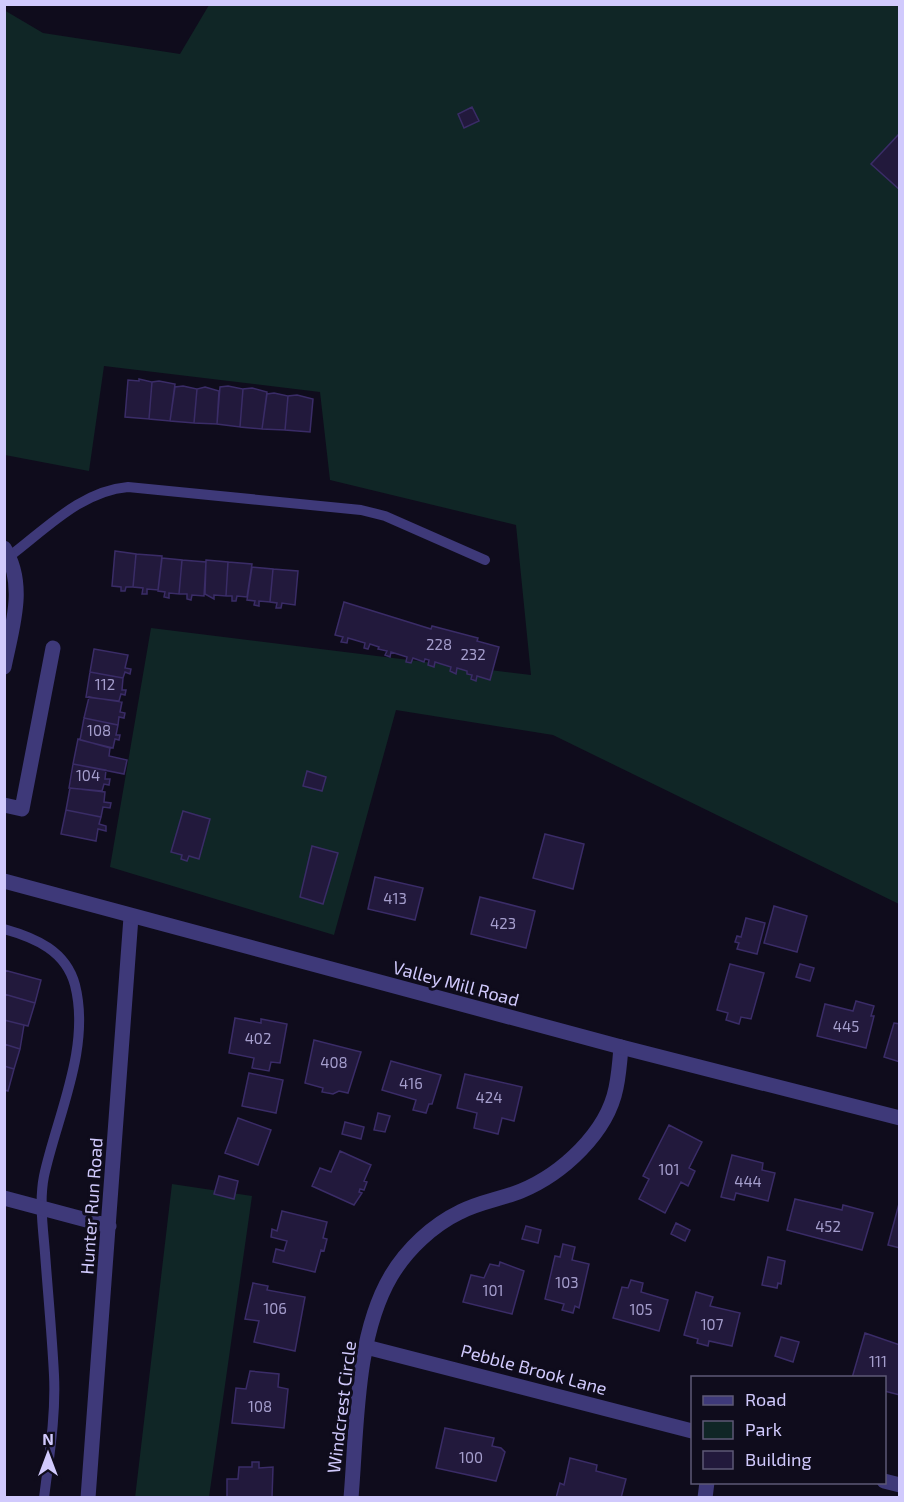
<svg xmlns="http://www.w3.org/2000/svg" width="904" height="1502" viewBox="0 0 904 1502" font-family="'Exo 2',sans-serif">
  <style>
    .green { fill: #102626 }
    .building { fill: #22193c; stroke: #3a2c67; stroke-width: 1.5 }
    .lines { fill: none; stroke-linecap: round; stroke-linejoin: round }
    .service { stroke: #3e3979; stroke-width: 10 }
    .minor { stroke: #3e3979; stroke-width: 15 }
    .tertiary { stroke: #3e3979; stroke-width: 15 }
    .labels { text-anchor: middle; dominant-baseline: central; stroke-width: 6; stroke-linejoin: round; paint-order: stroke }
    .number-label { font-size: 15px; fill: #a59ecd }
    .street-label { font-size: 18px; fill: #d1cafd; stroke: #0f0c1c }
  </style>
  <rect width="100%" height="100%" fill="#0f0c1c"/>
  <path class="green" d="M 209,5 L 899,5 L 899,904 L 553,735 L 396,710 L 334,935 L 110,867 L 151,628 L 531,675 L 516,525 L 330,480 L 320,392 L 104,366 L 89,471 L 5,455 L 4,10 L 43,33 L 180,54 Z
    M 172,1184 L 252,1196 L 209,1497 L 135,1498 Z"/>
  <path class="building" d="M 472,107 L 479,121 L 464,128 L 458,114 Z
    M 900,133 L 900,190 L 871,164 Z
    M 139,379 L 152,382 L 149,419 L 125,417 L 128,380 L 139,381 Z
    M 159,381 L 175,384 L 170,421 L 149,419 L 152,382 Z
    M 183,386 L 197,389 L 194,423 L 170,421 L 175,387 Z
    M 228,386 L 243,389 L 240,427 L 217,424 L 220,387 Z
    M 205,387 L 219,391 L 217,424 L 194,423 L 197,389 Z
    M 252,388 L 267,392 L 262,429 L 240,427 L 243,389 Z
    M 274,393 L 288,396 L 285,430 L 262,429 L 267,394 Z
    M 297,395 L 313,399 L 310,432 L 285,430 L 288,396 Z
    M 115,551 L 136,554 L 133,587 L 126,587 L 125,591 L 121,591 L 121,587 L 112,586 Z
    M 136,554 L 162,556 L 158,590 L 147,589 L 147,594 L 142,594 L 143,588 L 133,587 Z
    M 162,558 L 182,560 L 179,594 L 169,593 L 169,598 L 164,597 L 165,592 L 158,591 Z
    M 182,560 L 206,562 L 204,596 L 192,595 L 191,600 L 187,599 L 187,594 L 179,594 Z
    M 206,560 L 228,562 L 226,596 L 214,595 L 214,599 L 205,594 Z
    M 228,562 L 252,564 L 247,597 L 237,596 L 236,601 L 232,601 L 232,596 L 226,596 Z
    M 252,567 L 273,569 L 270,602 L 259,601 L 259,606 L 254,605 L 255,601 L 247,600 Z
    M 273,569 L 298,571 L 295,605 L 282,603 L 281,608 L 276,608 L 277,603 L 270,602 Z
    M 344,602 L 431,629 L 432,626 L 478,638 L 477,641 L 499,647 L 490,680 L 477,676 L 476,681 L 471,679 L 472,675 L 467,674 L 467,671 L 457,668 L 456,674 L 450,671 L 451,667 L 435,662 L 434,667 L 428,665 L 429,660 L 425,659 L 424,662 L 413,658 L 411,663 L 406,662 L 407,657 L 391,652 L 390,657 L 385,655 L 387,651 L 378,649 L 379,647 L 370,644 L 368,649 L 364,648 L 365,643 L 348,638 L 347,643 L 341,642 L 343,637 L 335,635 Z
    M 94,649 L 128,655 L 125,668 L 131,669 L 130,674 L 125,672 L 123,678 L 90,672 Z
    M 90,672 L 123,678 L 122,690 L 126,690 L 125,695 L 121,694 L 119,701 L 86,697 Z
    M 89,697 L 122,702 L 120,712 L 125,713 L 124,718 L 119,717 L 118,725 L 84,718 Z
    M 84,718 L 118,725 L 116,735 L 120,735 L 119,740 L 115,739 L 113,748 L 80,740 Z
    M 78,739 L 110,748 L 109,756 L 127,760 L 124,774 L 73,764 Z
    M 73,764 L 106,770 L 105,779 L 110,779 L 109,785 L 104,784 L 102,791 L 69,788 Z
    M 307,771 L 326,777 L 322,791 L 303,786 Z
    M 70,788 L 105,792 L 104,802 L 111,803 L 110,808 L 103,807 L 101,817 L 66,810 Z
    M 66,810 L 101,817 L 99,824 L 106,826 L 106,831 L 98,829 L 96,841 L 61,834 Z
    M 183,811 L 210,819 L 199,859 L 189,856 L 187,861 L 181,859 L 182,855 L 171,852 Z
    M 545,834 L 584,844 L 573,889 L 533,878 Z
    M 312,846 L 338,853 L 323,904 L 300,897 Z
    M 375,877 L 423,888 L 415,920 L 368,909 Z
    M 480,897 L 535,911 L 526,948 L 471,934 Z
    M 774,906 L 807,916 L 797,952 L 764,943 Z
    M 746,918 L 765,923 L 757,954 L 737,949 L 739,943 L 735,942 L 737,936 L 741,937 Z
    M 730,964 L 764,973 L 751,1019 L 741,1017 L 739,1024 L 726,1020 L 728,1013 L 717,1010 Z
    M 800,964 L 814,968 L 810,981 L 796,977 Z
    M 4,970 L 41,980 L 35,1003 L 4,994 Z
    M 4,994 L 35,1003 L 28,1026 L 4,1020 Z
    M 856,1001 L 874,1006 L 871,1016 L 874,1016 L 866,1048 L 817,1036 L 825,1004 L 853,1011 Z
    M 235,1018 L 261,1023 L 261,1019 L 287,1024 L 280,1063 L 271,1062 L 269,1071 L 252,1068 L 254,1058 L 229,1053 Z
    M 4,1020 L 24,1025 L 20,1049 L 4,1044 Z
    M 894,1023 L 900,1024 L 900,1062 L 884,1057 Z
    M 314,1040 L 361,1052 L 348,1093 L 339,1091 L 333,1094 L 322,1092 L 323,1088 L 305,1083 Z
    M 4,1044 L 20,1049 L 14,1069 L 4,1066 Z
    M 391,1061 L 441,1075 L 432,1104 L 429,1104 L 426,1113 L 413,1110 L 416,1100 L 382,1090 Z
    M 4,1066 L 14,1069 L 8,1091 L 4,1090 Z
    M 249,1073 L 283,1080 L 276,1113 L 242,1106 Z
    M 465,1074 L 522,1087 L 514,1121 L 502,1118 L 498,1134 L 474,1128 L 477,1113 L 457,1108 Z
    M 378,1113 L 390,1116 L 385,1132 L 374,1130 Z
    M 238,1118 L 271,1130 L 258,1165 L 225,1153 Z
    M 345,1122 L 364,1127 L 361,1139 L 342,1134 Z
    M 669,1125 L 702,1142 L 689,1168 L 695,1171 L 688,1186 L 681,1182 L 665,1213 L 639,1199 L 649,1179 L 643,1176 Z
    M 340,1151 L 371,1165 L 364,1181 L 367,1182 L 364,1190 L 360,1189 L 359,1192 L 362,1193 L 354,1205 L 312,1186 L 320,1168 L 331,1172 Z
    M 732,1155 L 763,1163 L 762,1170 L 775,1173 L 768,1201 L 736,1193 L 734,1200 L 721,1197 Z
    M 219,1176 L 238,1181 L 234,1199 L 214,1194 Z
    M 795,1199 L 842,1210 L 843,1205 L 873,1213 L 862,1250 L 787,1230 Z
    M 900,1200 L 900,1248 L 888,1245 Z
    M 282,1211 L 327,1222 L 323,1238 L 327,1239 L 324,1251 L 321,1250 L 315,1272 L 273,1262 L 276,1249 L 284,1251 L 287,1241 L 271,1237 L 272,1229 L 277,1231 Z
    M 676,1223 L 690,1230 L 685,1241 L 671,1234 Z
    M 526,1226 L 541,1230 L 538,1243 L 522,1239 Z
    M 563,1244 L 575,1247 L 572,1260 L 589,1264 L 579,1308 L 575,1306 L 573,1313 L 562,1310 L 564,1304 L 545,1299 L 555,1256 L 560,1257 Z
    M 768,1257 L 785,1261 L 781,1284 L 778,1283 L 777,1288 L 762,1285 Z
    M 500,1262 L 524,1271 L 512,1314 L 463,1302 L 471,1275 L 484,1278 L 490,1264 L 499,1266 Z
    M 631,1280 L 643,1283 L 641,1292 L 668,1300 L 659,1331 L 613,1318 L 622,1287 L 628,1288 Z
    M 253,1283 L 268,1286 L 267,1290 L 305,1297 L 295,1351 L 254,1342 L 259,1321 L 245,1319 Z
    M 696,1292 L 713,1297 L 710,1306 L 740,1313 L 732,1346 L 709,1341 L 708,1346 L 697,1343 L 698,1339 L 684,1335 Z
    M 865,1333 L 900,1345 L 900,1395 L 884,1391 L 884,1378 L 852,1378 Z
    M 781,1337 L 799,1342 L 793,1362 L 775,1356 Z
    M 250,1371 L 279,1374 L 278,1387 L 288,1389 L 284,1428 L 232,1423 L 236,1388 L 246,1389 Z
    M 445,1428 L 494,1438 L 492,1446 L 501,1448 L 505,1452 L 496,1481 L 436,1468 Z
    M 570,1458 L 597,1465 L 596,1471 L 626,1479 L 621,1498 L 556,1498 L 560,1483 L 564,1485 Z
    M 252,1462 L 259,1462 L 259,1468 L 273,1467 L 272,1498 L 227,1498 L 227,1479 L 238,1479 L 239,1467 L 252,1467 Z"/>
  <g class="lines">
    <path class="service" d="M 10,556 C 46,529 81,491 128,487 L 361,510 L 385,516 L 485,560
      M 4,929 C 36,938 66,951 75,985 C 91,1048 57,1116 44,1176 C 39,1201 43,1228 45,1253 C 48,1294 52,1335 54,1375 C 56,1416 49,1457 44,1498"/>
    <path class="minor" d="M 4,548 C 27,585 12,627 4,667
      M 4,805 L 22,809 L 53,648
      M 4,1198 L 109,1226
      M 366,1347 L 692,1431
      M 884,1481 L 900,1485
      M 88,1498 L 131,917
      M 351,1498 C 357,1428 355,1337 391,1276 C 407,1249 433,1225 460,1212 C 479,1202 501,1199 521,1191 C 562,1174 607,1133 616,1088 C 619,1074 620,1060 621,1047
      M 705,1498 L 707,1482"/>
    <path class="tertiary" d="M 4,881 L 621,1047 L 900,1118"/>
  </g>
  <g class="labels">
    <g class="number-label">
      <text x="439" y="644">228</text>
      <text x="473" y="654">232</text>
      <text x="105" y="684">112</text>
      <text x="99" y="730">108</text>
      <text x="88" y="775">104</text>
      <text x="395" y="898">413</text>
      <text x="503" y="923">423</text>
      <text x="846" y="1026">445</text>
      <text x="258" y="1038">402</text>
      <text x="334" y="1062">408</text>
      <text x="411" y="1083">416</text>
      <text x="489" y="1097">424</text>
      <text x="669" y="1169">101</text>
      <text x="748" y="1181">444</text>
      <text x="828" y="1226">452</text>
      <text x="567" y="1282">103</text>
      <text x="493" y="1290">101</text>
      <text x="275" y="1308">106</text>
      <text x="641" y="1309">105</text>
      <text x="712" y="1324">107</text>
      <text x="878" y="1361">111</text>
      <text x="260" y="1406">108</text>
      <text x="471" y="1457">100</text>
    </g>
    <g class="street-label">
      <text transform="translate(456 983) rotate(15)">Valley Mill Road</text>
      <text transform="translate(91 1206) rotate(-86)">Hunter Run Road</text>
      <text transform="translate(534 1369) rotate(15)">Pebble Brook Lane</text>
      <text transform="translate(341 1407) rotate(-83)">Windcrest Circle</text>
    </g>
  </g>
  <rect width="904" height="1502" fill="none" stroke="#d1cafd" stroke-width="12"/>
  <rect x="691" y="1376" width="195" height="108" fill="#0f0c1c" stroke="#5d5876" stroke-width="1.5"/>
  <rect x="703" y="1396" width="30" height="9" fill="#3e3979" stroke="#5d5876" stroke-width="1.5"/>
  <text x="745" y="1406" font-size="18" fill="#d1cafd">Road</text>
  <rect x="703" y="1421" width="30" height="18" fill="#102626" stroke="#5d5876" stroke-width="1.5"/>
  <text x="745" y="1436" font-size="18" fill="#d1cafd">Park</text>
  <rect x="703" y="1451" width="30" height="18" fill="#22193c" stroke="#5d5876" stroke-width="1.5"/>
  <text x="745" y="1466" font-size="18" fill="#d1cafd">Building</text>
  <g transform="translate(48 1454)" stroke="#0f0c1c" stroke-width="4.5" paint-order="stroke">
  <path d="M0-4.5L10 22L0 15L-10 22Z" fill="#d1cafd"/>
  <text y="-9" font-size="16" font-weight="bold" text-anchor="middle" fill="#d1cafd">N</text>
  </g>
</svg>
